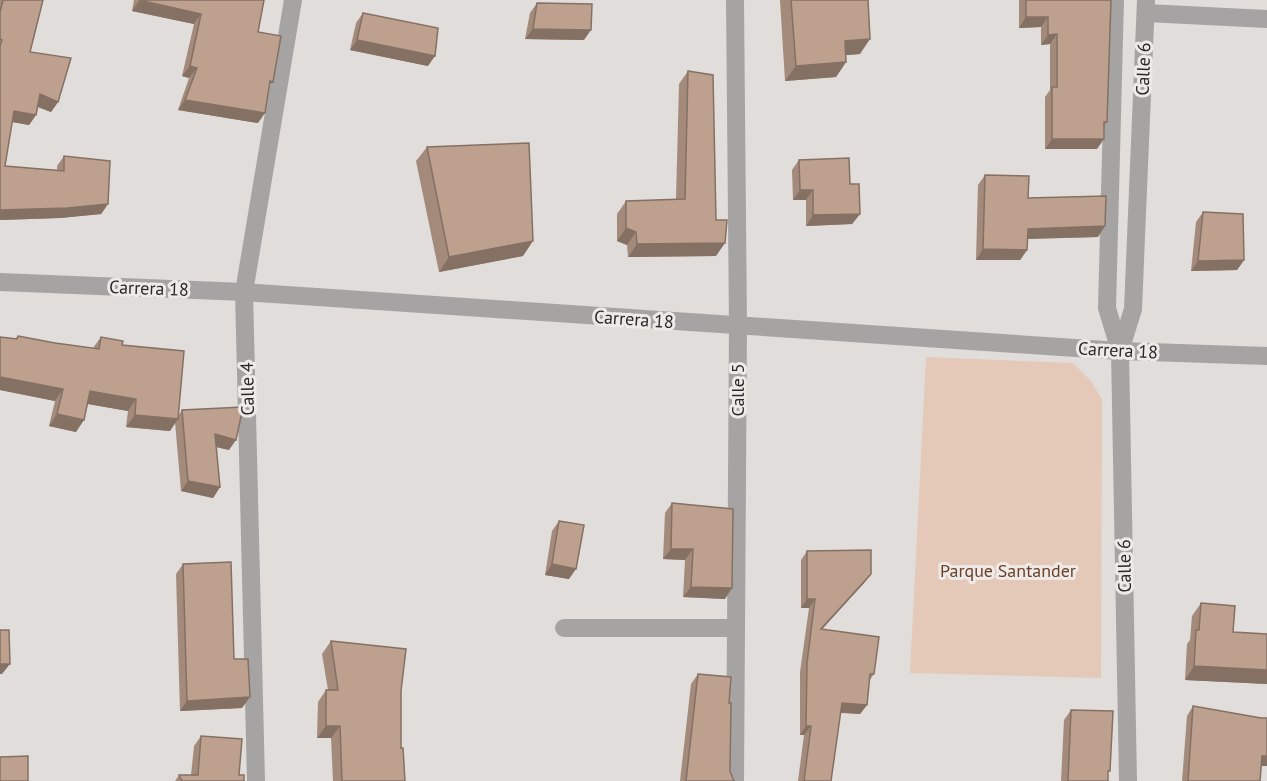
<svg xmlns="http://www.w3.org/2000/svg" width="1267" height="781" viewBox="0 0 1267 781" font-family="'PT Sans',sans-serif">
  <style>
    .green { fill: #e4c9b9 }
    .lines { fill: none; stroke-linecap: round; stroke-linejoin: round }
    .minor { stroke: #a6a4a3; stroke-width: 18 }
    .wall { fill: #a38a7b }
    .shaded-wall { fill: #857064 }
    .building { fill: #bea08f; stroke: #857064; stroke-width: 1.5 }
    .labels { text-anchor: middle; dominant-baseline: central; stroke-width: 6; stroke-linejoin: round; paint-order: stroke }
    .street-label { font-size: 18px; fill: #2b2929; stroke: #eeeae8 }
    .park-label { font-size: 18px; fill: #6c4025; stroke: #eeeae8 }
  </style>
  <rect width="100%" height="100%" fill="#e1dddb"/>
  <path class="green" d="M 926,357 L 1073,363 L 1090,380 L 1102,399 L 1101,678 L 910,673 Z"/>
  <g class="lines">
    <path class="minor" d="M 735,0 L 738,326 L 735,781
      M 1115,0 L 1107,308 L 1120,351 L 1128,781
      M 1146,13 L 1267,19
      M 0,282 L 244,292 L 1120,351 L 1267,356
      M 1120,351 L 1133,309 L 1146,0
      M 564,628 L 736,628
      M 256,781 L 244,292 L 293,0"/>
  </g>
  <path class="wall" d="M 0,0 L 43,0 L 30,52 L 58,102 L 51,112 L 38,107 L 36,115 L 29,125 L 12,122 L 5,166 L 57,170 L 57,166 L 64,156 L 108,204 L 101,214 L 60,218 L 0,220 Z
    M 134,0 L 264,0 L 258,32 L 269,88 L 258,123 L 178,110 L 189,78 L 182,76 L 194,24 L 132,11 Z
    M 780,0 L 868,0 L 860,54 L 846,55 L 846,62 L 836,77 L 785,81 Z
    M 1019,0 L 1111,0 L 1107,122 L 1104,127 L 1097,149 L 1045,149 L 1045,97 L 1050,90 L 1050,44 L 1041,45 L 1041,27 L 1019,28 Z
    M 537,3 L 584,40 L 525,39 L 530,13 Z
    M 363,13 L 428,66 L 350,50 L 356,23 Z
    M 688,71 L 716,256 L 628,257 L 627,245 L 617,241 L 617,214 L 626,201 L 676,199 L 679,84 Z
    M 427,147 L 523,256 L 439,272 L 416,161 Z
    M 799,160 L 850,184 L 860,214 L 852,224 L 806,226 L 806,200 L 793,200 L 792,170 Z
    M 985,175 L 1098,237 L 1028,239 L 1027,250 L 1020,260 L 976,260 L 978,185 Z
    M 1203,212 L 1244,260 L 1237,270 L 1191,271 L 1196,222 Z
    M 18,336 L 55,343 L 93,348 L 101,337 L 122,345 L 178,416 L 182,410 L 229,450 L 216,447 L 220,487 L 213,498 L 181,491 L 175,422 L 170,431 L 126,427 L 128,411 L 88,404 L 76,432 L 49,426 L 55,401 L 0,390 L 0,337 L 15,339 Z
    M 672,503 L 725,599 L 683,597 L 685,560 L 663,559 L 665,513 Z
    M 559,521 L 569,579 L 545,575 L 552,531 Z
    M 807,551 L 871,574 L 864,583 L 822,629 L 874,674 L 869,681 L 867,705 L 860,714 L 840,713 L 831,781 L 798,781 L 804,735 L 800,735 L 800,672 L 809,608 L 801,608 L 801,560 Z
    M 183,564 L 234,659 L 242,708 L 180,711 L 176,574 Z
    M 1201,603 L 1233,632 L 1267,634 L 1267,684 L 1185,680 L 1187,644 L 1190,640 L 1192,616 Z
    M 331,641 L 401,691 L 401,748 L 405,781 L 333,781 L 331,738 L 317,738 L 318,702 L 326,690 L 328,690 L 322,654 Z
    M 698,674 L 729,703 L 730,771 L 734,781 L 680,781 L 691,684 Z
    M 1193,706 L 1261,718 L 1267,718 L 1267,766 L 1261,766 L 1260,781 L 1182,781 L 1187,716 Z
    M 1071,710 L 1108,774 L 1108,781 L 1061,781 L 1064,720 Z
    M 201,736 L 239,775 L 244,781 L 175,781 L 179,775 L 191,775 L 194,746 Z"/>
  <path class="shaded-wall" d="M 139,1 L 201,14 L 194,24 L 132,11 Z
    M 1026,17 L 1048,17 L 1041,27 L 1019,28 Z
    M 533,29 L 591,30 L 584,40 L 525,39 Z
    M 1057,34 L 1050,44 L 1041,45 L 1048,35 Z
    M 870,39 L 860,54 L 834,56 L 845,41 Z
    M 357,40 L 435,56 L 428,66 L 350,50 Z
    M 846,62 L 836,77 L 785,81 L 796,66 Z
    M 190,66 L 197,68 L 189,78 L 182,76 Z
    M 40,94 L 58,102 L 51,112 L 33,105 Z
    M 185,100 L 265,113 L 258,123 L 178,110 Z
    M 14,111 L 36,115 L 29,125 L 7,121 Z
    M 1052,139 L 1104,139 L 1097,149 L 1045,149 Z
    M 800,190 L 813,190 L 806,200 L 793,200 Z
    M 108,204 L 101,214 L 60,218 L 0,220 L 0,210 Z
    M 860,214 L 852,224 L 806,226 L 813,215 Z
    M 1105,226 L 1098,237 L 1021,239 L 1028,229 Z
    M 626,228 L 636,232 L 627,245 L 617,241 Z
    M 533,241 L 523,256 L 439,272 L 449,257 Z
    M 725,243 L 716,256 L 628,257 L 637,244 Z
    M 983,249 L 1027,250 L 1020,260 L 976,260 Z
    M 1244,260 L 1237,270 L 1191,271 L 1198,261 Z
    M 0,377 L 63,389 L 55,401 L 0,390 Z
    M 90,391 L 136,399 L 128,411 L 82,403 Z
    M 57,414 L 84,420 L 76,432 L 49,426 Z
    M 135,415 L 178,419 L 170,431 L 126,427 Z
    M 215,434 L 236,440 L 229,450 L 208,445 Z
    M 188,481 L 220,487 L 213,498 L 181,491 Z
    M 671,549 L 693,549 L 685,560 L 663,559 Z
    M 552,564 L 576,569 L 569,579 L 545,575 Z
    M 871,574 L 864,583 L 814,638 L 821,629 Z
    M 691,587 L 732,588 L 725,599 L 683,597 Z
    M 807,599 L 815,599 L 809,608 L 801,608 Z
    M 0,664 L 10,664 L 2,674 L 0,674 Z
    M 1194,666 L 1267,670 L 1267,684 L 1185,680 Z
    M 250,697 L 242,708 L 180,711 L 187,701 Z
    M 842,703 L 867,705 L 860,714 L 835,712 Z
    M 326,726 L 340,726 L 331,738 L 317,738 Z
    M 806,726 L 811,726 L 804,735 L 800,735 Z
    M 1262,756 L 1267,756 L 1267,766 L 1255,766 Z"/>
  <path class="building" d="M 3,0 L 43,0 L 30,52 L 71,58 L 58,102 L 40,94 L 36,115 L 14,111 L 5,166 L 64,171 L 64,156 L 110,161 L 108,204 L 67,208 L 0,210 L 0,46 L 2,40 L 0,39 L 0,12 Z
    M 139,0 L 264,0 L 258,32 L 281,36 L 273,82 L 270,81 L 265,113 L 185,100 L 197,68 L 190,66 L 201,14 Z
    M 791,0 L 868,0 L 870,39 L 845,41 L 846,62 L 796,66 Z
    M 1026,0 L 1111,0 L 1107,122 L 1104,122 L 1104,139 L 1052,139 L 1052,87 L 1057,87 L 1057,34 L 1048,35 L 1048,17 L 1026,17 Z
    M 537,3 L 592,4 L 591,30 L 533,29 Z
    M 363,13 L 438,28 L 435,56 L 357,40 Z
    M 688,71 L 713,75 L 716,220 L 727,220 L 725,243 L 637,244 L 636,232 L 626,228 L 626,201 L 685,199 Z
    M 529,143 L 533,241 L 449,257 L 427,147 Z
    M 849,158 L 850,184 L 859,184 L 860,214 L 813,215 L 813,190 L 800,190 L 799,160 Z
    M 985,175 L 1029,176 L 1028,198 L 1106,196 L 1105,226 L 1028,229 L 1027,250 L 983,249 Z
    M 1203,212 L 1243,214 L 1244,260 L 1198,261 Z
    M 18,336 L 55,343 L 99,349 L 101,337 L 123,341 L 122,345 L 184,351 L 178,419 L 135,415 L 136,399 L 90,391 L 84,420 L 57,414 L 63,389 L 0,377 L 0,337 L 17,339 Z
    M 243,407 L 236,440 L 215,434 L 220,487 L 188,481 L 182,410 Z
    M 672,503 L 733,509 L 732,588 L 691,587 L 693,549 L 671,549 Z
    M 559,521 L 584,525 L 576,569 L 552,564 Z
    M 871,550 L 871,574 L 821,629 L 879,637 L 874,674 L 870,674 L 867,705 L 842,703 L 831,781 L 804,781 L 811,726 L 806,726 L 807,663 L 815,599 L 807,599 L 807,551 Z
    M 231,562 L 234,659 L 248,659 L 250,697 L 187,701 L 183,564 Z
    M 1201,603 L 1235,606 L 1233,632 L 1267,634 L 1267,670 L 1194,666 L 1196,630 L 1199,630 Z
    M 0,630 L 9,630 L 10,664 L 0,664 Z
    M 331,641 L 406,649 L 401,691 L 401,748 L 403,748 L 405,781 L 342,781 L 340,726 L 326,726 L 326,690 L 338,690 Z
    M 698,674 L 731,677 L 729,703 L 731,703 L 730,771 L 734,781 L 686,781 Z
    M 1193,706 L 1261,718 L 1267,718 L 1267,756 L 1262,756 L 1260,781 L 1188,781 Z
    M 1071,710 L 1113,711 L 1110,771 L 1108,771 L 1108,781 L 1068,781 Z
    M 201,736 L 242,739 L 239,775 L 244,775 L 244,781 L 182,781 L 179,775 L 198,775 Z
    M 28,756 L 28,781 L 0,781 L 0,757 Z"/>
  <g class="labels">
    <g class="street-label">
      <text transform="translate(1143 69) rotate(-88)">Calle 6</text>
      <text transform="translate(149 288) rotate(2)">Carrera 18</text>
      <text transform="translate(634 319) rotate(4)">Carrera 18</text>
      <text transform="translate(1118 350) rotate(3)">Carrera 18</text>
      <text transform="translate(247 389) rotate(-91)">Calle 4</text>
      <text transform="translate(737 390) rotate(-90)">Calle 5</text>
      <text transform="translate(1124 566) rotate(-91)">Calle 6</text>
    </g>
    <g class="park-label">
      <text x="1008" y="570">Parque Santander</text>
    </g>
  </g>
</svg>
